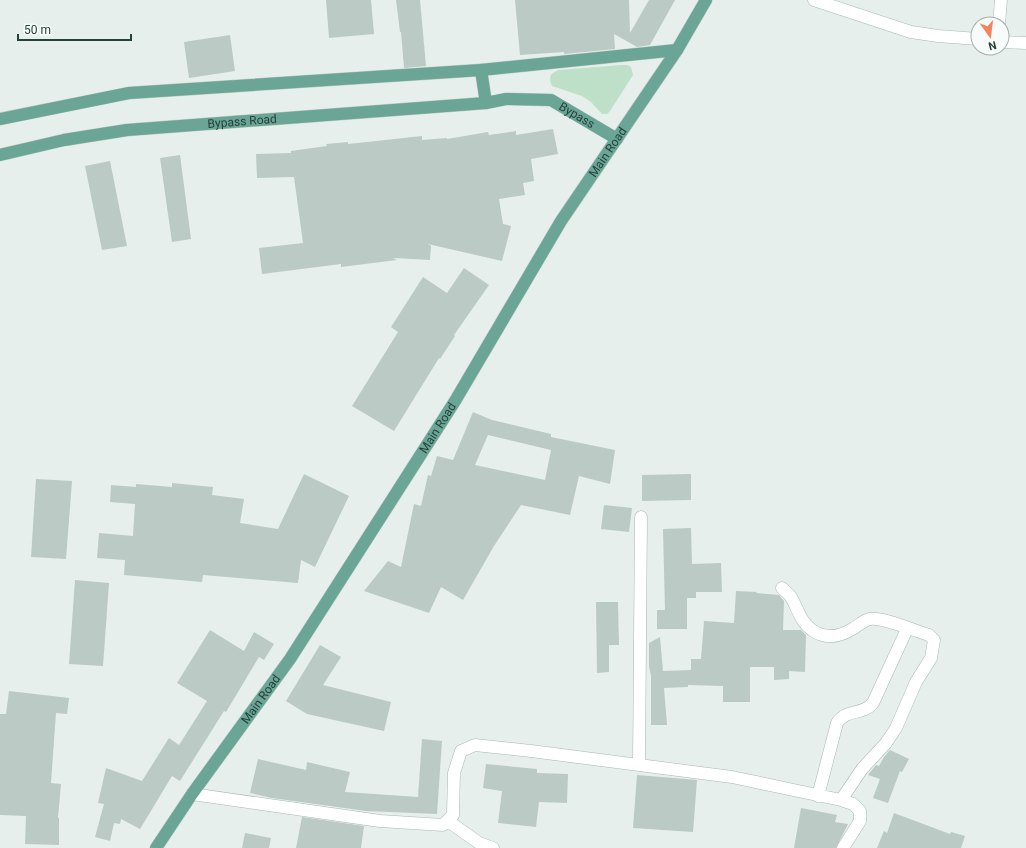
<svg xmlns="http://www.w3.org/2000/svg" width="1026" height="848" viewBox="0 0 1026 848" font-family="Roboto,sans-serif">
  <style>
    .green { fill: #bfe0c8 }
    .building { fill: #bbcac4; fill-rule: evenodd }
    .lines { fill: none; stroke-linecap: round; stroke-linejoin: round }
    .minor-casing { stroke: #a8b8b2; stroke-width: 13 }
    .primary-casing { stroke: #c2cac8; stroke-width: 13 }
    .minor { stroke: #fff; stroke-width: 12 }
    .primary { stroke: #6aa596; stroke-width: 12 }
    .labels { text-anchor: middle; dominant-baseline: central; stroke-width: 3.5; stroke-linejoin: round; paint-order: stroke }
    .street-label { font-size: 12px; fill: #24423a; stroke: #f7fbf9 }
  </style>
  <rect width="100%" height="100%" fill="#e6efeb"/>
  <path class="green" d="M 621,65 L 627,65 L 631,67 L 633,75 L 610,111 L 607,114 L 602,114 L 591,102 L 582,96 L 552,86 C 548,77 550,73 559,70 Z"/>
  <path class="building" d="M 326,0 L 371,0 L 374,34 L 329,38 Z
    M 396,0 L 420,0 L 426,66 L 404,68 L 401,32 L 400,32 Z
    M 515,0 L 629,0 L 630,33 L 649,0 L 675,0 L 650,45 L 637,47 L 614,34 L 615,49 L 564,54 L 564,52 L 520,55 Z
    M 230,35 L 235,71 L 189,78 L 184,42 Z
    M 553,129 L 558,154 L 531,159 L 534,181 L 523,183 L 525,195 L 499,199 L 503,224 L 511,226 L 502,261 L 428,244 L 431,246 L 430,260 L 393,258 L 397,260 L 341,267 L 341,264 L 262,274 L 259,248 L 303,243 L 294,177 L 257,178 L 256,154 L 291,153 L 291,151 L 327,146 L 326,144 L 348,142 L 348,144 L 422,136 L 422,140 L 447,138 L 447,139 L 488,132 L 489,135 L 516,131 L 516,135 Z
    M 180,155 L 191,239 L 172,242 L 160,158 Z
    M 110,161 L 127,246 L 102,250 L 85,166 Z
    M 464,268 L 489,285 L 454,335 L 455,336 L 440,359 L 439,358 L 394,431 L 352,406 L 398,332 L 391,327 L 423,277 L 447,293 Z
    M 473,412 L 492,420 L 551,434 L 551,437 L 615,450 L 610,484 L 579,476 L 570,515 L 521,505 L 494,546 L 463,600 L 441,587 L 429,613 L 364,591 L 388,561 L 401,567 L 414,504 L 421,506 L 428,475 L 431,476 L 437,456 L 453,460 ZM 488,435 L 551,450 L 545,480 L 475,465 Z
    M 304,474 L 349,496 L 315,567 L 301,560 L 298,583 L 203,575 L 202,582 L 124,575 L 125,560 L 97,558 L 99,533 L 133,536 L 135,504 L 110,502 L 111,485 L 136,487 L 136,484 L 172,487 L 172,483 L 213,487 L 212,495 L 244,499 L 240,523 L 278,529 Z
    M 691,474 L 691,500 L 642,501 L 642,475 Z
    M 36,479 L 72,481 L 66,559 L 31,557 Z
    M 604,505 L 632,508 L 629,532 L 601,529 Z
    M 691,528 L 692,564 L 721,563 L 722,592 L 696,592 L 696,598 L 687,598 L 687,629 L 657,629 L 657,610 L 665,610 L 663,529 Z
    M 75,580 L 109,583 L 103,666 L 69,664 Z
    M 736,591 L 757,592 L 756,593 L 779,595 L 784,601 L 783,630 L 801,630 L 806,635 L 805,672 L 789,671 L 789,679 L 774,680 L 774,667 L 750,667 L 750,702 L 723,702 L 723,686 L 688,685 L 688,687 L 664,688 L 667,725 L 651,725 L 651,675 L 649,667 L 649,643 L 660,637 L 663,671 L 691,670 L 691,659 L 701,659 L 704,621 L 734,623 Z
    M 596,602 L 618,602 L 619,645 L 609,645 L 609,672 L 597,673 Z
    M 210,630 L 244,651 L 254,632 L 274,644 L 264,660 L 259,657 L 226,712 L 224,711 L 180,781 L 172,776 L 140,829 L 121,819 L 120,824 L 114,823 L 110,841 L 95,837 L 104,804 L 98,803 L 106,768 L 142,781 L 169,738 L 179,745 L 207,701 L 177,683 Z
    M 320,645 L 341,657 L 323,685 L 391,702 L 384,731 L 307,714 L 286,701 Z
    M 9,691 L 69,698 L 67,714 L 56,713 L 51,783 L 61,784 L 58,818 L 59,818 L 59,845 L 25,844 L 26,816 L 0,815 L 0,714 L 6,714 Z
    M 422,739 L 442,741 L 437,814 L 366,811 L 272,798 L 250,793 L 258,759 L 306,770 L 307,762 L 350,772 L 345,792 L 418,797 Z
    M 890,750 L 909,759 L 902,772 L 900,771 L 888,803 L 873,798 L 880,779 L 868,775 L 876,765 L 879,766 L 884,757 Z
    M 486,764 L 537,769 L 537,773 L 568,774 L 567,803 L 539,802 L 536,827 L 498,823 L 502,791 L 483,788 Z
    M 637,775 L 697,780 L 693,832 L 633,828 Z
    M 801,808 L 837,815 L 835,822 L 848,824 L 836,848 L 794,848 Z
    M 894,813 L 950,834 L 951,832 L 965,836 L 961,848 L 877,848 L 884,831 L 887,833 Z
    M 302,817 L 364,826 L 361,848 L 296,848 Z
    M 245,833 L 271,838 L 269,848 L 242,848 Z"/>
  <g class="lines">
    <g class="minor-casing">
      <path id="minor" d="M 814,0 L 911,32 L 938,36 L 978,39
        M 999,24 L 1001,0
        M 1002,42 L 1026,43
        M 782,588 C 785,591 789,594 791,597 C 798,609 800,621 812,630 C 826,640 840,637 854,628 C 859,625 864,620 870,619 C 883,617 915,631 929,635 L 934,640 L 931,658 L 916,682 L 896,728 L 886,743 L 862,769 L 841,800
        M 639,765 L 641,517
        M 192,794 L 380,821 L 443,825 L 453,815 L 454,773 L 461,751 L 475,745 L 531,751 L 732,777 L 841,800 L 853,804 L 860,811 L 860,821 L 843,848
        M 818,796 L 837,723 C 847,708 862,716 873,703 L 907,629
        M 448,821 L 479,843 L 493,848"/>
    </g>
    <g class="primary-casing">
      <g id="primary">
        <path d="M 481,70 L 486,103"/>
        <path d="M 0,119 L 129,93 L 481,70 L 677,50"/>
        <path id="s1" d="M 0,155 L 64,140 L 127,130 L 486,103 L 506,99 L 551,100 L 617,139"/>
        <path id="s2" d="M 156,848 L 192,794 L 290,659 L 455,401 L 561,221 L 677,50 L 706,0"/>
      </g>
    </g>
    <use href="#minor" class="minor"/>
    <use href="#primary" class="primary"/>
  </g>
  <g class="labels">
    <g class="street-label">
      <text stroke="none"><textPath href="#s1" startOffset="585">Bypass</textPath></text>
      <text stroke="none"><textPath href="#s1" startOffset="245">Bypass Road</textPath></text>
      <text stroke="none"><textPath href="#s2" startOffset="830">Main Road</textPath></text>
      <text stroke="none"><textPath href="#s2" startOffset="506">Main Road</textPath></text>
      <text stroke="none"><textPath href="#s2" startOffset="182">Main Road</textPath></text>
    </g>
  </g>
  <g transform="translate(990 36) rotate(166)"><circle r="19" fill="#f7fbf9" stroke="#a3b1ad"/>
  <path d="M0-3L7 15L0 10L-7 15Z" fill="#f4845f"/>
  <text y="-6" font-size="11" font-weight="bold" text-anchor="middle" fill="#24423a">N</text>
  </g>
  <path d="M18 34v6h113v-6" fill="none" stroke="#24423a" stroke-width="2"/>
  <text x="24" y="34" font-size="12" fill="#24423a" stroke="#f7fbf9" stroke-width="3" paint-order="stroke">50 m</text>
</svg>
